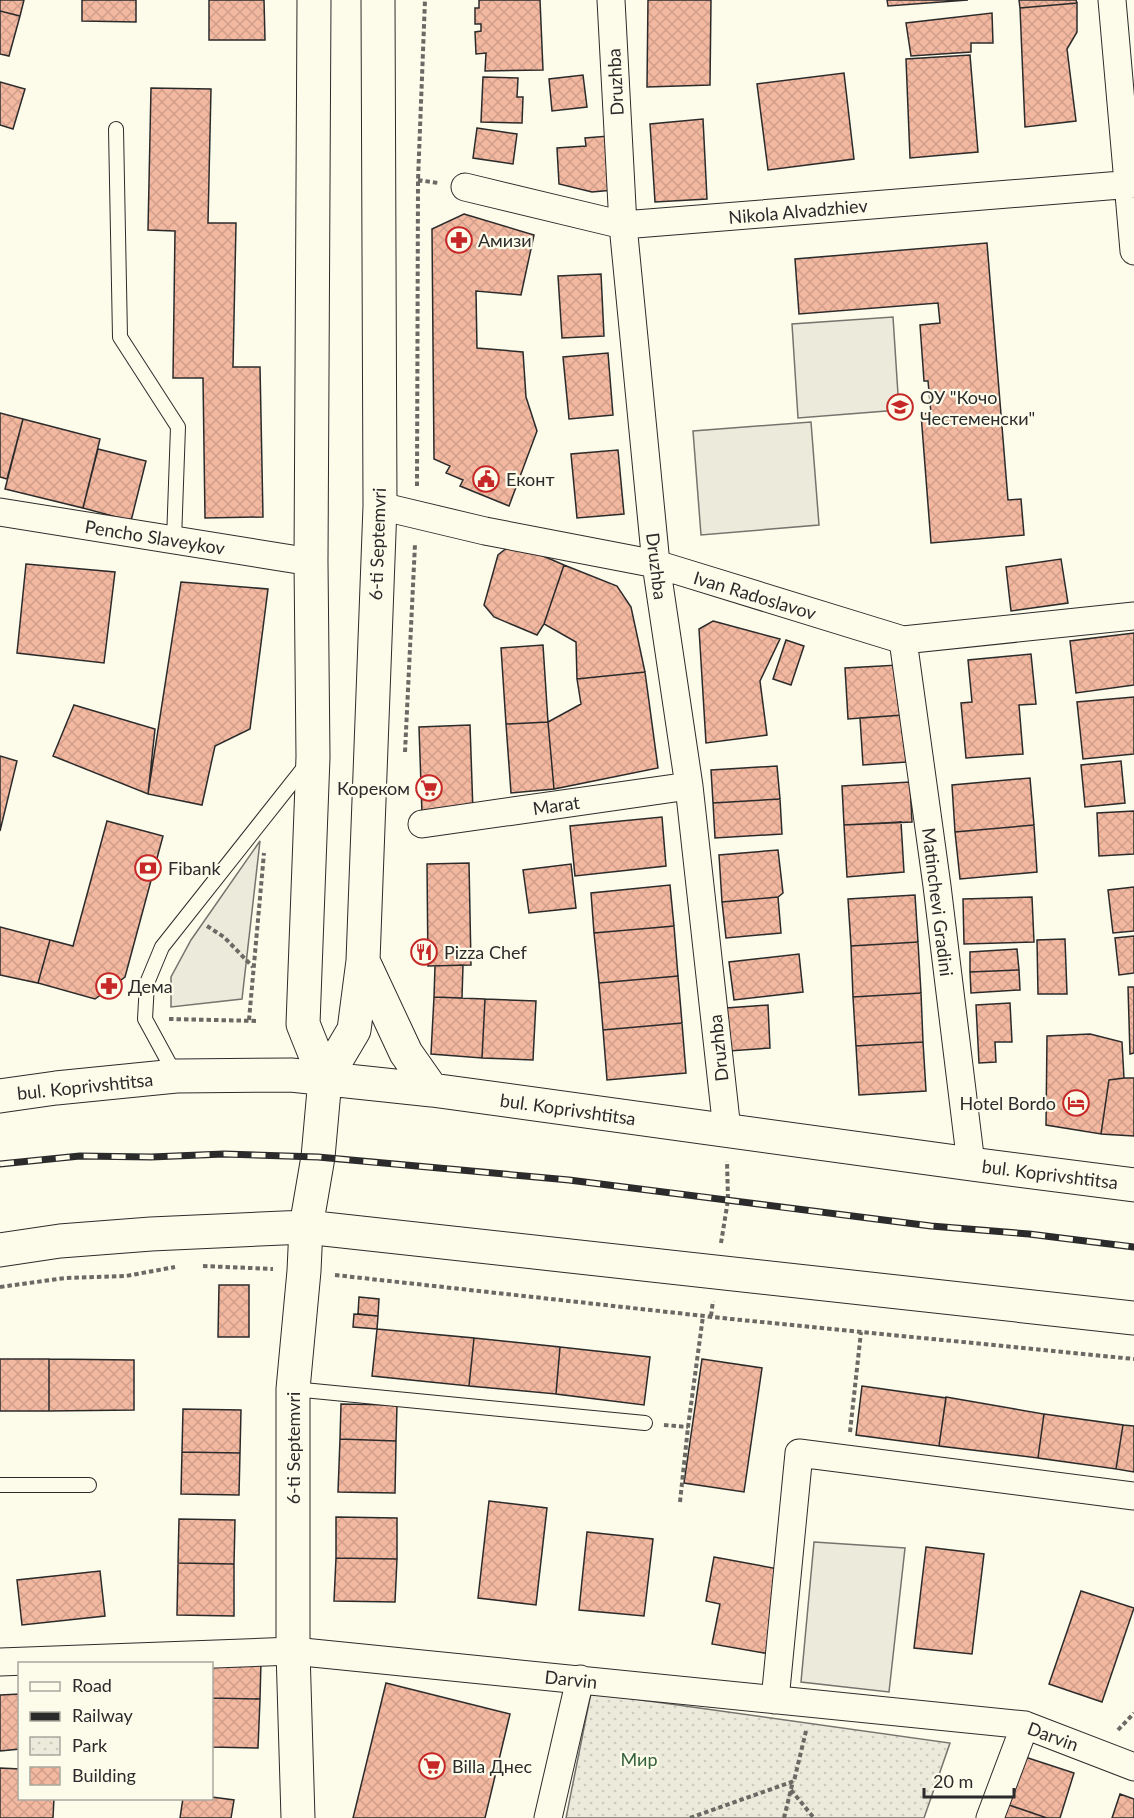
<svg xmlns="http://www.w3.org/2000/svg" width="1134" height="1818" viewBox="0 0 1134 1818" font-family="Lato,sans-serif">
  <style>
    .grass { fill: #ecebdb; stroke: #74746e; stroke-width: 1.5 }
    .park { fill: url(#park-dots); stroke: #74746e; stroke-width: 1.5 }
    .building { fill: url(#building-cross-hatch); stroke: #2b2b2b; stroke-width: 1.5 }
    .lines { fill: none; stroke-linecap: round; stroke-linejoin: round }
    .service-casing { stroke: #2b2b2b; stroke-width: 16 }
    .minor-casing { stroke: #2b2b2b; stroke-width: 29 }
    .tertiary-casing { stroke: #2b2b2b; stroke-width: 35 }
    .secondary-casing { stroke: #2b2b2b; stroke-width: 35 }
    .path { stroke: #6a6964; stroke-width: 4; stroke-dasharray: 4.5 3; stroke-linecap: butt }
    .service { stroke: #fdfbea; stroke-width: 14 }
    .minor { stroke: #fdfbea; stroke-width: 27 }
    .tertiary { stroke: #fdfbea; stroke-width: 33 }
    .secondary { stroke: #fdfbea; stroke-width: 33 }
    .rail-casing { stroke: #2b2b2b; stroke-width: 7 }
    .rail { stroke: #fdfbea; stroke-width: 4.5; stroke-dasharray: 14; stroke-linecap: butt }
    .labels { text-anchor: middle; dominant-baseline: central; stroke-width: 4.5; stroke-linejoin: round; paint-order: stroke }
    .street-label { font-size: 18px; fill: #2b2b2b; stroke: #fdfbea }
    .poi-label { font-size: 18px; fill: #2b2b2b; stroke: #fdfbea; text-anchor: start }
    .park-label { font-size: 18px; fill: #34623c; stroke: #fdfbea }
  </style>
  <defs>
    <pattern id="park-dots" width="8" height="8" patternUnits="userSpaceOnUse" patternTransform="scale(1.5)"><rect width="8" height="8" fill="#ecebdb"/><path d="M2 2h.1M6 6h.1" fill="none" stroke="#cbcabc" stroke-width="1.8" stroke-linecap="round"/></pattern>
    <pattern id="building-cross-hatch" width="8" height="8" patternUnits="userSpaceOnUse" patternTransform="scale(1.5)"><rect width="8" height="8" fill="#f2b8a0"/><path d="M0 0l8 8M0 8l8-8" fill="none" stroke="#d09e8a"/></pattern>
  </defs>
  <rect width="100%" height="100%" fill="#fdfbea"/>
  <path class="grass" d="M 893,317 L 899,410 L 798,418 L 792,324 Z
    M 811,422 L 819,525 L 701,535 L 693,431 Z
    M 260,841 L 242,999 L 171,1007 L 171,977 L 191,940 Z
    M 814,1542 L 905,1548 L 889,1692 L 801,1682 Z"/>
  <path class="park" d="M 591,1693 L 950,1743 L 924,1818 L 566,1818 Z"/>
  <path class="building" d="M 0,0 L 24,0 L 20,16 L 0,11 Z
    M 82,0 L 136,0 L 136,22 L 82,21 Z
    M 209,0 L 264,0 L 265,40 L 209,40 Z
    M 479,0 L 540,0 L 543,70 L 485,71 L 486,53 L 476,54 L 475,32 L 481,31 L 481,24 L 475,24 L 475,8 L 479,8 Z
    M 648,0 L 711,0 L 710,85 L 647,87 Z
    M 887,0 L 968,0 L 888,6 Z
    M 1019,0 L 1076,0 L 1077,3 L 1020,8 Z
    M 1077,3 L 1077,32 L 1067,49 L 1076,121 L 1025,127 L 1020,8 Z
    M 0,11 L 20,16 L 9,56 L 0,54 Z
    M 992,13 L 993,43 L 971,43 L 971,52 L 911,56 L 906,23 Z
    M 970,55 L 978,152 L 910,158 L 906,59 Z
    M 844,73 L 854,159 L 768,170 L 757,84 Z
    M 583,75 L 587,107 L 552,111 L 549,79 Z
    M 483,77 L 518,78 L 517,97 L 523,97 L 522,123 L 481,122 Z
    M 0,82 L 25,89 L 13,129 L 0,125 Z
    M 151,88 L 211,89 L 208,223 L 236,223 L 233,367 L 260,367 L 263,517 L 205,518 L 203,378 L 173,378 L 175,231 L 148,230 Z
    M 703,119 L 707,199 L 655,202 L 650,124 Z
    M 477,128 L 517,134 L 513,164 L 473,158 Z
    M 609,136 L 613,190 L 592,192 L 559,184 L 557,148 L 586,146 L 585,138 Z
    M 464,214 L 534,235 L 521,295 L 476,291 L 477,348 L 523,352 L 526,397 L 537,431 L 509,506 L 460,486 L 463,480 L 446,473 L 450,466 L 434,459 L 432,229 Z
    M 987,243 L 1008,500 L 1021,499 L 1024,535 L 931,543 L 921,414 L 931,413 L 928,381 L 924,381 L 920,325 L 940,323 L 938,303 L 799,314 L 795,259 Z
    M 601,274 L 604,336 L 562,338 L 558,276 Z
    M 608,353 L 613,415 L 569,419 L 563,357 Z
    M 0,413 L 23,419 L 7,479 L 0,477 Z
    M 23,419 L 100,439 L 83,508 L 5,489 Z
    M 98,449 L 146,461 L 131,521 L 83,508 Z
    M 618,450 L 624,514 L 577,518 L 571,454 Z
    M 513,543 L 564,565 L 544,624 L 537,635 L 494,617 L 484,605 L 498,555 Z
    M 1061,559 L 1068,603 L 1011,611 L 1006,567 Z
    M 26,564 L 115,572 L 104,663 L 17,653 Z
    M 564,565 L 617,586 L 631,607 L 645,672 L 577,679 L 576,642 L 544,624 Z
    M 181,582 L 268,589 L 250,729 L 215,746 L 202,805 L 148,794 Z
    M 713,621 L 780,639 L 760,681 L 767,735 L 706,743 L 699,629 Z
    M 1134,633 L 1134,685 L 1076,693 L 1070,641 Z
    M 786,640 L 804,646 L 791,685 L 773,679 Z
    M 543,645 L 548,722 L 506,724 L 501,648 Z
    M 1031,654 L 1036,704 L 1019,705 L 1023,754 L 966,758 L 961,703 L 972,702 L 968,660 Z
    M 899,665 L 903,715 L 848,719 L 845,668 Z
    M 645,672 L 658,768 L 554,789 L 548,722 L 581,704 L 577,679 Z
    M 1134,697 L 1134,754 L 1083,759 L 1077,702 Z
    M 74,705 L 155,729 L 148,794 L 53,756 Z
    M 903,715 L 906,762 L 863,765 L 860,718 Z
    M 548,722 L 554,789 L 511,793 L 506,724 Z
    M 470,725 L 473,812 L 422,814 L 419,727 Z
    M 0,756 L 17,761 L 0,831 Z
    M 1121,761 L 1125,803 L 1085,807 L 1081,765 Z
    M 777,766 L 780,799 L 713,803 L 711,770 Z
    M 1030,778 L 1034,825 L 955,832 L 952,785 Z
    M 910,782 L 912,822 L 844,825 L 842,786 Z
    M 780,799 L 782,834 L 715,838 L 713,803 Z
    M 1134,811 L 1134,854 L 1099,856 L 1097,813 Z
    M 662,817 L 666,866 L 575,876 L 570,826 Z
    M 107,821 L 163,836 L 125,977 L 95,999 L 38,983 L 50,940 L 73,946 Z
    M 901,822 L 904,872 L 847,877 L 844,825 Z
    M 1034,825 L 1037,872 L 960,879 L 955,832 Z
    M 778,850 L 783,893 L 778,897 L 722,902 L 719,855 Z
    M 469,863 L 471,965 L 428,966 L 427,864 Z
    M 571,864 L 576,908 L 529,913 L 523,870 Z
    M 670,885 L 674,926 L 594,933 L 591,893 Z
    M 1134,887 L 1134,931 L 1113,933 L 1108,890 Z
    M 915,895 L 918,942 L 851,946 L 848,899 Z
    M 778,897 L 781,933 L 726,938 L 722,902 Z
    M 1032,897 L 1034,942 L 964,944 L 963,899 Z
    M 674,926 L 678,976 L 599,983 L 594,933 Z
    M 0,927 L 50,940 L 38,983 L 0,975 Z
    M 1134,936 L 1134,973 L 1119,975 L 1115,938 Z
    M 1065,939 L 1067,994 L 1038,994 L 1037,940 Z
    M 918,942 L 921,993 L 853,997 L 851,946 Z
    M 1017,949 L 1019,970 L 970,972 L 970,952 Z
    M 799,954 L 803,992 L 734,1000 L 729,962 Z
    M 463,965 L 462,998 L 434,997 L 435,966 Z
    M 1019,970 L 1020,990 L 971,993 L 970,972 Z
    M 678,976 L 682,1023 L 603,1030 L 599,983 Z
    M 1128,987 L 1134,987 L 1134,1053 L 1130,1054 Z
    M 921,993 L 923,1042 L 856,1046 L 853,997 Z
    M 434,997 L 485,999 L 482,1058 L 431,1054 Z
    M 485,999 L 536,1001 L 533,1060 L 482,1058 Z
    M 1010,1003 L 1012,1042 L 995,1042 L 996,1062 L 979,1063 L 976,1005 Z
    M 768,1005 L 770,1048 L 729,1051 L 726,1008 Z
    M 682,1023 L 686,1073 L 607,1080 L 603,1030 Z
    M 1090,1034 L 1122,1042 L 1124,1078 L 1109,1080 L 1101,1134 L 1046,1125 L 1047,1036 Z
    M 923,1042 L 926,1091 L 859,1095 L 856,1046 Z
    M 1124,1078 L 1134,1078 L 1134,1136 L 1101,1134 L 1109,1080 Z
    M 219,1285 L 249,1285 L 249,1337 L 218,1337 Z
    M 359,1297 L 379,1299 L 378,1316 L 358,1314 Z
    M 354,1314 L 378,1316 L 377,1329 L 353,1327 Z
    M 377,1329 L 474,1338 L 469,1386 L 372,1376 Z
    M 474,1338 L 560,1347 L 556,1394 L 469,1386 Z
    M 560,1347 L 650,1357 L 644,1405 L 556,1394 Z
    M 0,1359 L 49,1359 L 49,1411 L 0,1411 Z
    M 49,1359 L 134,1360 L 134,1410 L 49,1411 Z
    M 702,1359 L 762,1368 L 744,1492 L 684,1483 Z
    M 862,1386 L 946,1398 L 939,1446 L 856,1435 Z
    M 946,1397 L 1044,1414 L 1038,1458 L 939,1446 Z
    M 341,1404 L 397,1405 L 396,1441 L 340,1439 Z
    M 183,1409 L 241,1410 L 240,1453 L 182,1452 Z
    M 1044,1414 L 1123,1425 L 1116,1469 L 1038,1458 Z
    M 1123,1425 L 1134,1426 L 1134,1472 L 1116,1469 Z
    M 340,1439 L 396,1441 L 395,1493 L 338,1492 Z
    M 182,1452 L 240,1453 L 239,1495 L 181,1494 Z
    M 489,1501 L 547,1508 L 536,1605 L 478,1598 Z
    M 336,1517 L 397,1518 L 397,1559 L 336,1558 Z
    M 179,1519 L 235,1520 L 234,1564 L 178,1563 Z
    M 587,1532 L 653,1539 L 644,1616 L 579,1610 Z
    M 926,1547 L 984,1554 L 972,1654 L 914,1648 Z
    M 714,1557 L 784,1570 L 770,1654 L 712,1644 L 720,1604 L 706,1601 Z
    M 336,1558 L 397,1559 L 395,1602 L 334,1601 Z
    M 178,1563 L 234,1564 L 234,1616 L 177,1615 Z
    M 100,1571 L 105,1616 L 22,1625 L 17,1580 Z
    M 1081,1591 L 1134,1608 L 1102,1702 L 1049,1684 Z
    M 261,1661 L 260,1699 L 212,1698 L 212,1664 Z
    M 386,1683 L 510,1714 L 485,1818 L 353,1818 Z
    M 20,1694 L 20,1749 L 0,1751 L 0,1695 Z
    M 212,1698 L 260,1699 L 258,1748 L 212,1747 Z
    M 1022,1756 L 1074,1773 L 1060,1818 L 1047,1818 L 1006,1804 Z
    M 0,1768 L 20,1769 L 20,1798 L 54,1798 L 53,1818 L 0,1818 Z
    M 1120,1794 L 1134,1799 L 1134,1818 L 1112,1818 Z
    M 212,1797 L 234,1800 L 231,1818 L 180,1818 L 183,1798 L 212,1798 Z
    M 1006,1804 L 1047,1818 L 1001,1818 Z"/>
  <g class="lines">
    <g class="service-casing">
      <path id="service" d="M 116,129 L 120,337 L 178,427 L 174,540
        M 175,1074 L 145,1019 L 147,983 L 162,947 L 306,765
        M 293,1389 L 645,1423
        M 0,1485 L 89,1485"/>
    </g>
    <g class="minor-casing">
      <path id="minor" d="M 611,0 L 623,225 L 656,564 L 689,786 L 727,1130
        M 1112,0 L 1134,251
        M 465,187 L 623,225 L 1134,184
        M 380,506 L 485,531 L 656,564 L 903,640 L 1134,616
        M 0,512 L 311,562
        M 903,640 L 937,886 L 971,1164
        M 422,824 L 689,786
        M 0,1662 L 293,1651 L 1025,1725 L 1134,1767
        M 775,1700 L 799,1453 L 1134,1496
        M 548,1818 L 580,1679
        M 990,1818 L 1025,1725"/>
    </g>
    <g class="tertiary-casing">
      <path id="tertiary" d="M 298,1818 L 293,1651 L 293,1389 L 304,1271 L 306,1227"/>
    </g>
    <g class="secondary-casing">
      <path id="secondary" d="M 314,0 L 311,562 L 313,757 L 303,1024 L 325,1079
        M 363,961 L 406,1053 L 432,1090
        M 0,1096 L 56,1088 L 176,1076 L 291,1075 L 432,1090 L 971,1164 L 1134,1185
        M 306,1227 L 318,1157 L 325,1079 L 354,1030 L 363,961 L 380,506 L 378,0
        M 0,1250 L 60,1241 L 151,1234 L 306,1227 L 1134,1318"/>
    </g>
    <path class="path" d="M 418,180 L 438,183
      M 417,486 L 418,180 L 425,0
      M 405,752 L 415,544
      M 207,926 L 224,937 L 253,967
      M 169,1019 L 258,1021
      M 249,1020 L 264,853
      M 721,1243 L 728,1200 L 727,1161
      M 203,1266 L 273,1269
      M 335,1275 L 731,1319 L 1134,1359
      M 0,1287 L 65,1278 L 126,1276 L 175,1267
      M 711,1316 L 713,1301
      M 664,1425 L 688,1427
      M 850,1432 L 861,1332
      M 680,1502 L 688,1427 L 703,1316
      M 1118,1730 L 1134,1713
      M 791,1790 L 814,1818
      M 690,1818 L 794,1781 L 806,1731
      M 784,1818 L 793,1781"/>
    <use href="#service" class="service"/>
    <use href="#minor" class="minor"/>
    <use href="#tertiary" class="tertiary"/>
    <use href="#secondary" class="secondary"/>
    <g class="rail-casing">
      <path id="rail" d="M 0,1164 L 80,1156 L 151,1157 L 224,1154 L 318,1157 L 569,1180 L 931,1226 L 1029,1234 L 1134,1247"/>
    </g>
    <use href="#rail" class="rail"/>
  </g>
  <defs>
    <g id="pharmacy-ring" transform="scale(1.35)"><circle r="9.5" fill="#fdfbea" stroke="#c62828" stroke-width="1.5"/><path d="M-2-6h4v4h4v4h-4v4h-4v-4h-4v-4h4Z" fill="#c62828"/></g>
    <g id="school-ring" transform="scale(1.35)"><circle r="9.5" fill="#fdfbea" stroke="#c62828" stroke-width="1.5"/><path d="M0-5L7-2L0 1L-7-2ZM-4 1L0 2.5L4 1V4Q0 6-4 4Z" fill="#c62828"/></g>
    <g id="civic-ring" transform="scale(1.35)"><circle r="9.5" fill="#fdfbea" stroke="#c62828" stroke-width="1.5"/><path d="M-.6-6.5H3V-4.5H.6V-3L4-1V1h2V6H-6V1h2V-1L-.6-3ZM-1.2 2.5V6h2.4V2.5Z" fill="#c62828"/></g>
    <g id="supermarket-ring" transform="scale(1.35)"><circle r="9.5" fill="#fdfbea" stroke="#c62828" stroke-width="1.5"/><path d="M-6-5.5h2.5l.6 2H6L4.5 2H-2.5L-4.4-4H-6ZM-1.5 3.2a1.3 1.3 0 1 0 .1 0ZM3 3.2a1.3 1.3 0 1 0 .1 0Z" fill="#c62828"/></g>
    <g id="bank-ring" transform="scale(1.35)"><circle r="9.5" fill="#fdfbea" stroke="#c62828" stroke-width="1.5"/><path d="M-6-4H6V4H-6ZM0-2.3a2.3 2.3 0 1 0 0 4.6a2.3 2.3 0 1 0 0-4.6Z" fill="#c62828"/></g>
    <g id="restaurant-ring" transform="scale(1.35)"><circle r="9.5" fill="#fdfbea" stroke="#c62828" stroke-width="1.5"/><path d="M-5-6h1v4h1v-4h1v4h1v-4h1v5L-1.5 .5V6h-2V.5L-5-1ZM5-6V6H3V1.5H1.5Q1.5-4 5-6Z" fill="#c62828"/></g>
    <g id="hotel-ring" transform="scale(1.35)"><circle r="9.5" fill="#fdfbea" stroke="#c62828" stroke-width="1.5"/><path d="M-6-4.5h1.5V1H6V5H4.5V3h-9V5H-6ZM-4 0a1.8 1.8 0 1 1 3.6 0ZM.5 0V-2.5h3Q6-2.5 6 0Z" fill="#c62828"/></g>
  </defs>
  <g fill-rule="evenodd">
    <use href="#pharmacy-ring" x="459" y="240"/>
    <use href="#school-ring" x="900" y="407"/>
    <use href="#civic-ring" x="486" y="479"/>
    <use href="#supermarket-ring" x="429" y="788"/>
    <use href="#bank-ring" x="148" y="868"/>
    <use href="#restaurant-ring" x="424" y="952"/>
    <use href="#pharmacy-ring" x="109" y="986"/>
    <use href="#hotel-ring" x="1076" y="1103"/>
    <use href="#supermarket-ring" x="432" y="1766"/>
  </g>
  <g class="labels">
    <g class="street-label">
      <text transform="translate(615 82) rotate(-93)">Druzhba</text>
      <text transform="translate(798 211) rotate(-5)">Nikola Alvadzhiev</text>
      <text transform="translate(155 537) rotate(9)">Pencho Slaveykov</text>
      <text transform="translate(377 544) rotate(-88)">6-ti Septemvri</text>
      <text transform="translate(657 566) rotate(83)">Druzhba</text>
      <text transform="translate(755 595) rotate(17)">Ivan Radoslavov</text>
      <text transform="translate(556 805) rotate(-8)">Marat</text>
      <text transform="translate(938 902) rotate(83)">Matinchevi Gradini</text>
      <text transform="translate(718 1048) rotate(-96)">Druzhba</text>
      <text transform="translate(85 1086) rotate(-6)">bul. Koprivshtitsa</text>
      <text transform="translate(568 1109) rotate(8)">bul. Koprivshtitsa</text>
      <text transform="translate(1050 1174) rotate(7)">bul. Koprivshtitsa</text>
      <text transform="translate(293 1448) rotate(-90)">6-ti Septemvri</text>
      <text transform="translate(571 1679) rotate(6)">Darvin</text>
      <text transform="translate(1053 1736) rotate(20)">Darvin</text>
    </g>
    <g class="poi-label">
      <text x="478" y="240">Амизи</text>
      <text x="920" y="397">ОУ "Кочо<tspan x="920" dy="21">Честеменски"</tspan></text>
      <text x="506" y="479">Еконт</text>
      <text x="410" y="788" text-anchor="end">Кореком</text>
      <text x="168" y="868">Fibank</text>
      <text x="444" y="952">Pizza Chef</text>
      <text x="128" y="986">Дема</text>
      <text x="1056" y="1103" text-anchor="end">Hotel Bordo</text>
      <text x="452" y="1766">Billa Днес</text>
    </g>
    <g class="park-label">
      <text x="639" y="1759">Мир</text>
    </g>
  </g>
  <rect x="18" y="1662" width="195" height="138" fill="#fdfbea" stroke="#a9a89e" stroke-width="1.5"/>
  <rect x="30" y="1682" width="30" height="9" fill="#fdfbea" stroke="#a9a89e" stroke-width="1.5"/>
  <text x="72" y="1692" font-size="18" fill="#2b2b2b">Road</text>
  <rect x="30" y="1712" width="30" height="9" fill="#2b2b2b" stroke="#a9a89e" stroke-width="1.5"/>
  <text x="72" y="1722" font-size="18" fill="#2b2b2b">Railway</text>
  <rect x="30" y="1737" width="30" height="18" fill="url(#park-dots)" stroke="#a9a89e" stroke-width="1.5"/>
  <text x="72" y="1752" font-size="18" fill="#2b2b2b">Park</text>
  <rect x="30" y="1767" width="30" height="18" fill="url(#building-cross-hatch)" stroke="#a9a89e" stroke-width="1.5"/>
  <text x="72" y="1782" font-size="18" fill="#2b2b2b">Building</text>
  <path d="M924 1788v9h90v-9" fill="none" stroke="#2b2b2b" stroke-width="3"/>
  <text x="933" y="1788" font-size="18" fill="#2b2b2b" stroke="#fdfbea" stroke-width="4.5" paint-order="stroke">20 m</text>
</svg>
